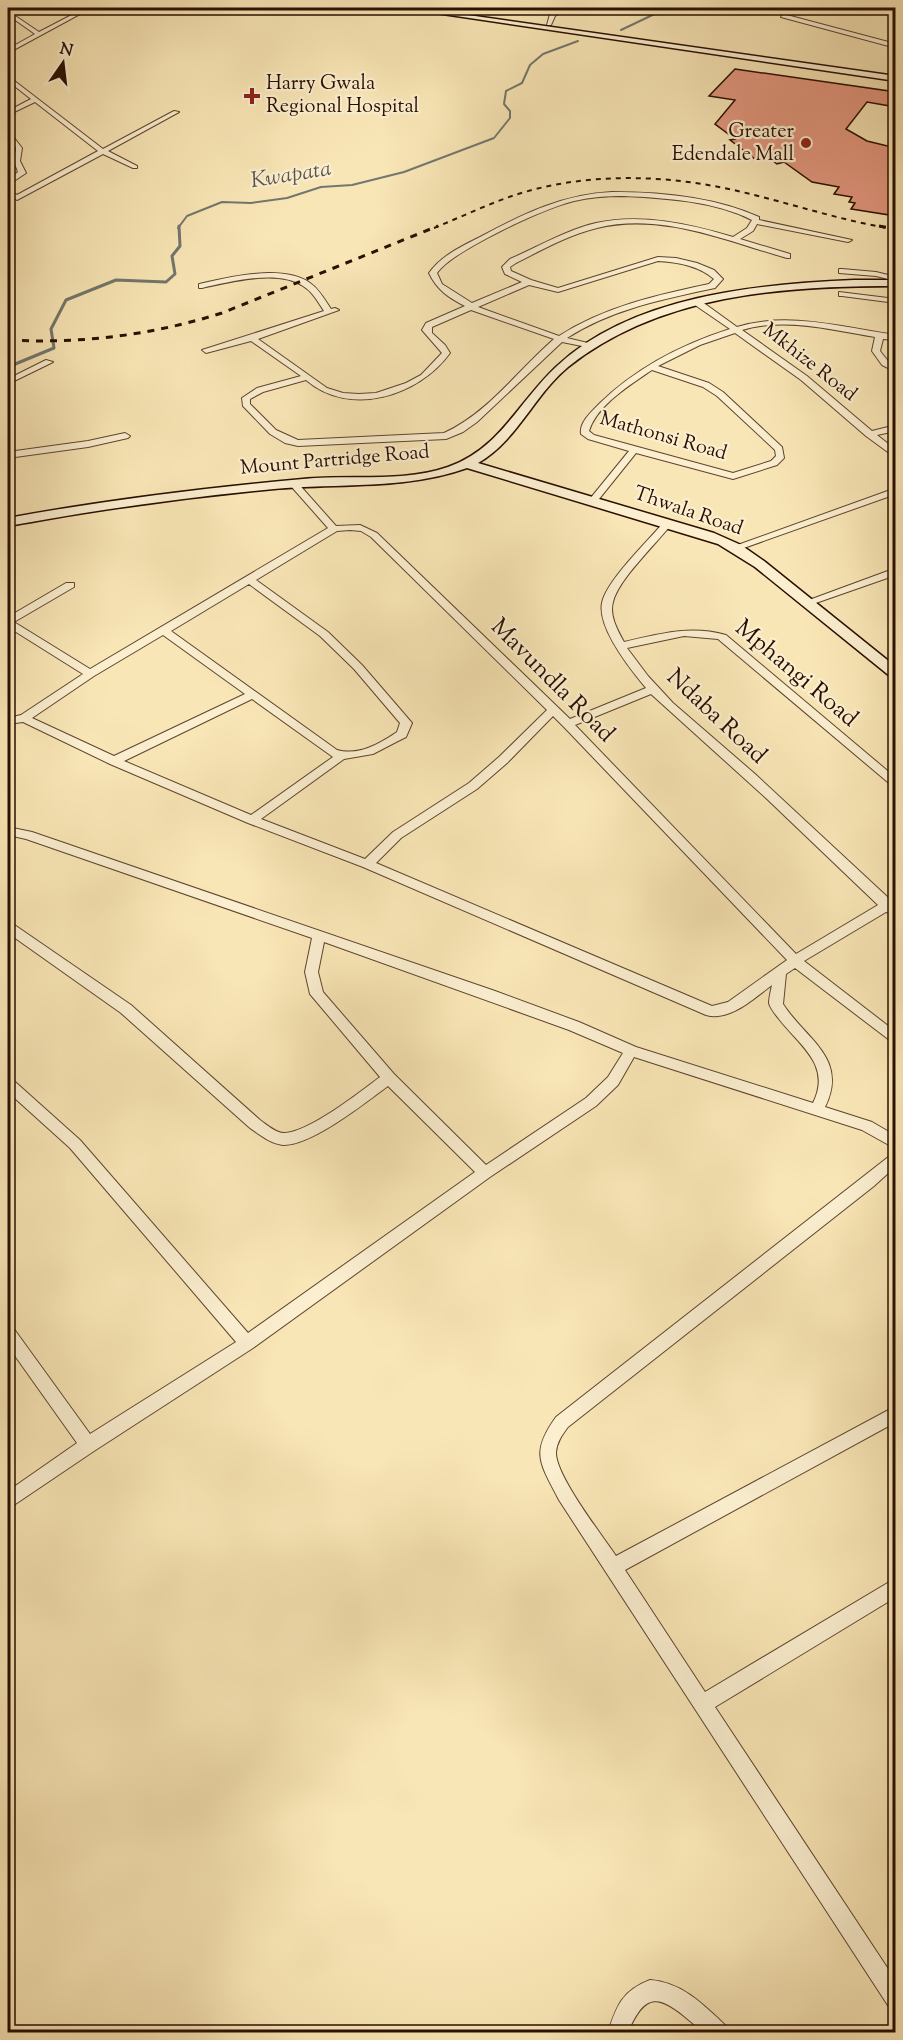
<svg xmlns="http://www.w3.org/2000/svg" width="903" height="2040" viewBox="0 0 903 2040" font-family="'Sorts Mill Goudy',serif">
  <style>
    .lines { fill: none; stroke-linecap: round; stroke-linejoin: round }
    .stream-far1 { stroke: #72776f; stroke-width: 2 }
    .stream { stroke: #72776f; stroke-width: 3 }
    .building { fill: #e3977f; stroke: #290e00; stroke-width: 1.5 }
    .street-casing { stroke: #5d442e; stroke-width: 2 }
    .secondary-casing { stroke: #290e00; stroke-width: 3 }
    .street { fill: #fbefd0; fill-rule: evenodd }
    .secondary { fill: #fbefd0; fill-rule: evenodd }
    .rail-far1 { stroke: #290e00; stroke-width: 2; stroke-dasharray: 5 5; stroke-linecap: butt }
    .rail { stroke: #290e00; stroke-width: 3; stroke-dasharray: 7 7; stroke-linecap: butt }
    .poi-dot { fill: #8f2418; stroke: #fbefd0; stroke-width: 2 }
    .labels { text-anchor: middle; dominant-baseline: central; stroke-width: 4.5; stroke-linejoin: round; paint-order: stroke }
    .far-poi-label { font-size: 20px; fill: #290e00; stroke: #fbefd0; text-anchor: start }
    .far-street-label { font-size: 20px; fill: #290e00; stroke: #fbefd0 }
    .far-water-label { font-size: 22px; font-style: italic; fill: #5a544a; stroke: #fbefd0 }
    .street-label { font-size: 24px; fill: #290e00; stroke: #fbefd0 }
  </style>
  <rect width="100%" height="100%" fill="#f9e6b6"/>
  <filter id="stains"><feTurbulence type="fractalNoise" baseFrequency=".00333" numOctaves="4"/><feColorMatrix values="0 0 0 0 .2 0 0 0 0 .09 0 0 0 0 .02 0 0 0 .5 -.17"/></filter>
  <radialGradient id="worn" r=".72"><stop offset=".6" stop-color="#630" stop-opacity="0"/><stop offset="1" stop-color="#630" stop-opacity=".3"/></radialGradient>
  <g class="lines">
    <path class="stream-far1" d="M 621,30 L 663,10 L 697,11 L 708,8
      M 178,228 L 187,216 L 222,202 L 251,203 L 287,198 L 321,187 L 352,185 L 404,172 L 494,138 L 510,118 L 510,111 L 504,104 L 506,91 L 522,83 L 530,65 L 543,54 L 578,41"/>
    <path class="stream" d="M 8,367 L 54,348 L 51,329 L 66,300 L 116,280 L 166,282 L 175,274 L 172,256 L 180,246 L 179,226"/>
  </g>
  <path class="building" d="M 735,69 L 896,92 L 896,107 L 867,102 L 846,129 L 867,141 L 896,148 L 896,216 L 851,209 L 855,203 L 849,202 L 852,197 L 834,194 L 839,187 L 812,182 L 784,162 L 777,164 L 769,158 L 756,160 L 730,140 L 735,139 L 715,124 L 735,100 L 709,96 Z"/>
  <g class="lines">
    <g class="street-casing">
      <path id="street" d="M 85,8 L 91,8 L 8,53 L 8,49 L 35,34 L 8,15 L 8,11 L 39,32 Z
        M 562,8 L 568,8 L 555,16 L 551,25 L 547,25 L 550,14 Z
        M 783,14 L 896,44 L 896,48 L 781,17 Z
        M 8,76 L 103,149 L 174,111 L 179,112 L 108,151 L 137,166 L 137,168 L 133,168 L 103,154 L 17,200 L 8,194 L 8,189 L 17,195 L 98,151 L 35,102 L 8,115 L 8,111 L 31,99 L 8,81 Z
        M 8,130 L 22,148 L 20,161 L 26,173 L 8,185 L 8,180 L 18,172 L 14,161 L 16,148 L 8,136 Z
        M 612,192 C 660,192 715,197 759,217 L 759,220 L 852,240 L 848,242 L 757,224 L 753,231 L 740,239 L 790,254 L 790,258 L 787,258 C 726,241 661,212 597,228 C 568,235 542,250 516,263 L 510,267 L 511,271 L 531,280 L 558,288 L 658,257 L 676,258 L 697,263 L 714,270 L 723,279 L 715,288 C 664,299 612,309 567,338 L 592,344 L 592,348 L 562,342 L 477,422 L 463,432 L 446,439 L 298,446 L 285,443 L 270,434 L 243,406 L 242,398 L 257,388 L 301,376 L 251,341 L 206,353 L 202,350 L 324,311 C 318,302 313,292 303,286 C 278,269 229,282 202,288 L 199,288 L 199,284 C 229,277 283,264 310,283 C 319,289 325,300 331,309 L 335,308 L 339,310 L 258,339 L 327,388 L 343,393 L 359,394 L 376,393 L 406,383 L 421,375 L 442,353 L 422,330 L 426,323 L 465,306 C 449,298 437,290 429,273 C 442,255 462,246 482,236 C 523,214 564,194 612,192 ZM 624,196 C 666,198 714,201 752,220 L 747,228 L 733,237 C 690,224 641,213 596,223 C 566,230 538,247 510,259 L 502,267 L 505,274 L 522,282 L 472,303 L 442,284 L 437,273 C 453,250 545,208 574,201 C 591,197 607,196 624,196 ZM 658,261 C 678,262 699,266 714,279 L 709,284 C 657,295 604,307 559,336 L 478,307 L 529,285 L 558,292 ZM 471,310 L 554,339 C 518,370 488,413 444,433 L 298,440 L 276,430 L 250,404 L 250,399 L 263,392 L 306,380 C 350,418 419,396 450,353 L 445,345 L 432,333 L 432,327 Z
        M 842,269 L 876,272 L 896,277 L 896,281 L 876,276 L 839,273 L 839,269 Z
        M 839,292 L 896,299 L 896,303 L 842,296 L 839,296 Z
        M 695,301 L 701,301 L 737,327 C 790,311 843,328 896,335 L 896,340 L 883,339 L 880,351 L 888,361 L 896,366 L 896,372 L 882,365 L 872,351 L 875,337 C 832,330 786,317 742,330 L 807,376 L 872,431 L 896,425 L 896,431 L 877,435 L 896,450 L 896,458 L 866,436 L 801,380 L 735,333 L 700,345 L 658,366 L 709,383 L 723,392 L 782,447 L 784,458 L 777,465 L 733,479 L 636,453 L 595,504 L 589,504 L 589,500 L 629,451 L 588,439 L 581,434 C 579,423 591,412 599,404 C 636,368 680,345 730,329 L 695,305 ZM 652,370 L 703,387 L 717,396 L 775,450 L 776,456 L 771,461 L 733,473 L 594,435 L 589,431 C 597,405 630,385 652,370 Z
        M 46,360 L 53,362 L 8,384 L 8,379 Z
        M 125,433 L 130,436 L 128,438 L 88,447 L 8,458 L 8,452 L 88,441 Z
        M 293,480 L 296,481 L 336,526 L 360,525 L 377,533 L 570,719 L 646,688 C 631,670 597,628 602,603 C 606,581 648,541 664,522 L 670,522 L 670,526 C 655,545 618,580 613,602 C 609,616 618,631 624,642 C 659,634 690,625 726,635 L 896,778 L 896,789 L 718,639 L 684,636 L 627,648 L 648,676 L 673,703 L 755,774 L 896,905 L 896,915 L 886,912 L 804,961 L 896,1032 L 896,1045 L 795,968 L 786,974 L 783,1004 C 806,1040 849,1058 825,1107 L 872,1122 L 896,1136 L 896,1149 L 862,1130 L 634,1057 L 618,1085 L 596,1106 L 490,1177 L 253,1348 L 94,1451 L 8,1509 L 8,1491 L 77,1443 L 8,1346 L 8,1327 L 14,1329 L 90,1434 L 236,1342 L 70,1148 L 8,1092 L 8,1079 L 13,1080 L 80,1140 L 248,1333 L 475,1172 L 388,1086 C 365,1103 311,1146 283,1145 C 271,1144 260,1135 250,1128 L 121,1013 L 8,933 L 8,923 L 13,924 L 131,1005 L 260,1120 C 267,1125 276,1133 284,1133 C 308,1133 360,1092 380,1077 L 310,994 L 305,972 L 312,938 L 26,839 L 8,835 L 8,827 L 32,832 L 495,991 L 579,1022 L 636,1047 L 813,1103 C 832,1065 800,1046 779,1019 C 776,1015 770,1008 769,1003 C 769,998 771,990 772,985 C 754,998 730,1022 706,1015 L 363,867 L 248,823 L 110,764 L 23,722 L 8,724 L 8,718 L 21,715 L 83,674 L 8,627 L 8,617 L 66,583 L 74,583 L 74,587 L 14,622 L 90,669 L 328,528 L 290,485 L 288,483 ZM 350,530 L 361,531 L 371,537 L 547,710 L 499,757 L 469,783 L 393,832 L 365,859 L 261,819 L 344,759 L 373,754 L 398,741 L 406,737 L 412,723 L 362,665 L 328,632 L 256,580 L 337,531 ZM 249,584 L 320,636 L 354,669 L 400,723 L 397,732 C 379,744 359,756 337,750 L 171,631 ZM 163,635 L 245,694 L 114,756 L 32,718 L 94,676 ZM 651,694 L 766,798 L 878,905 L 796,954 L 575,725 ZM 252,699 L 333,757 L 251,815 L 124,761 ZM 553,716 L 564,727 L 787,960 L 728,1002 L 712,1006 L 376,863 L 401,838 L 477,789 L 507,763 ZM 324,942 L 569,1030 L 623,1053 L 608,1077 L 586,1098 L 486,1165 L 394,1074 L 323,992 L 318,972 Z
        M 896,488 L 896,494 L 741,549 L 733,549 L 732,547 Z
        M 896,568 L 896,575 L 810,605 L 802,605 L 801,603 Z
        M 896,1151 L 896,1166 L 874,1186 L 568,1427 C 562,1435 557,1442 556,1452 C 555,1475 602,1535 616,1556 L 896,1406 L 896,1422 L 625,1570 L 705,1692 L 896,1578 L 896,1597 L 715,1707 L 896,1981 L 896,2010 L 889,2007 L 559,1500 C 540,1463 530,1453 556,1417 Z
        M 650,1980 C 681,1982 703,2004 725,2025 L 728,2032 C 721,2032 711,2034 705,2032 C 700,2031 694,2024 690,2021 C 659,1994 645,1992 628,2032 L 608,2032 C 617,2005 622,1991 650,1980 Z"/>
    </g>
    <g class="secondary-casing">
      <path id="secondary" d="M 402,8 L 419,8 L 896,76 L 896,81 Z
        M 854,280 L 896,280 L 896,286 C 783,286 660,294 568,367 C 534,395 517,441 478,463 L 714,533 L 741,545 L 764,561 L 896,667 L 896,678 L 891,677 L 755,567 L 718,544 L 467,468 C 406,490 338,483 274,489 C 210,495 147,503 84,513 C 58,517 33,522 8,526 L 8,518 C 106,500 204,488 303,479 C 350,474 402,483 448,467 C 501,448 518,402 557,366 C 632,296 757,284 854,280 Z"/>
    </g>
    <use href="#street" class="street"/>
    <use href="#secondary" class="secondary"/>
    <path class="rail-far1" d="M 434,228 C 461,217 488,204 515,195 C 579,174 653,174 719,187 C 775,198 830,218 887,228"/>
    <path class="rail" d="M 879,226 L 896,229
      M 8,340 C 82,344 152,335 222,313 L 438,226"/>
  </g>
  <g class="poi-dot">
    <path d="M249 87h6v6h6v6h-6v6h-6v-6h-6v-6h6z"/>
    <circle cx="806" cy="143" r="6"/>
  </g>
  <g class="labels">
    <g class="far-poi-label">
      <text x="266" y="84">Harry Gwala<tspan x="266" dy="23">Regional Hospital</tspan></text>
      <text x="794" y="132" text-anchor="end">Greater<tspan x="794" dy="23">Edendale Mall</tspan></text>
    </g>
    <g class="far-street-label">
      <text transform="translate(809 363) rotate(38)">Mkhize Road</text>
      <text transform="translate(663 437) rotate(16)">Mathonsi Road</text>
      <text transform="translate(335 461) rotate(-5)">Mount Partridge Road</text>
      <text transform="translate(688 512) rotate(19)">Thwala Road</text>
    </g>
    <g class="far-water-label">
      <text transform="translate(291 176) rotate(-9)">Kwapata</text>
    </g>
    <g class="street-label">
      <text transform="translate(796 674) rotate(40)">Mphangi Road</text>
      <text transform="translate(552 681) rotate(45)">Mavundla Road</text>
      <text transform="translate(716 717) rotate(43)">Ndaba Road</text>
    </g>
  </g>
  <rect width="903" height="2040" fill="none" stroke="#f9e6b6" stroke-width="30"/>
  <rect x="9" y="9" width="885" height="2022" fill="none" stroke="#290e00" stroke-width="3"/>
  <rect x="15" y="15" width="873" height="2010" fill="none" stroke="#290e00" stroke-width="1.5"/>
  <g transform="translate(63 63) rotate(14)" stroke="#fbefd0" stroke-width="4.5" paint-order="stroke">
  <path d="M0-4.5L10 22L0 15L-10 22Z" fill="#290e00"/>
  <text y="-9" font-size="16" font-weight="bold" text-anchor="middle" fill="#290e00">N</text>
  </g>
  <rect width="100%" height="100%" filter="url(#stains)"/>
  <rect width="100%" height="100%" fill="url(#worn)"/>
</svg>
